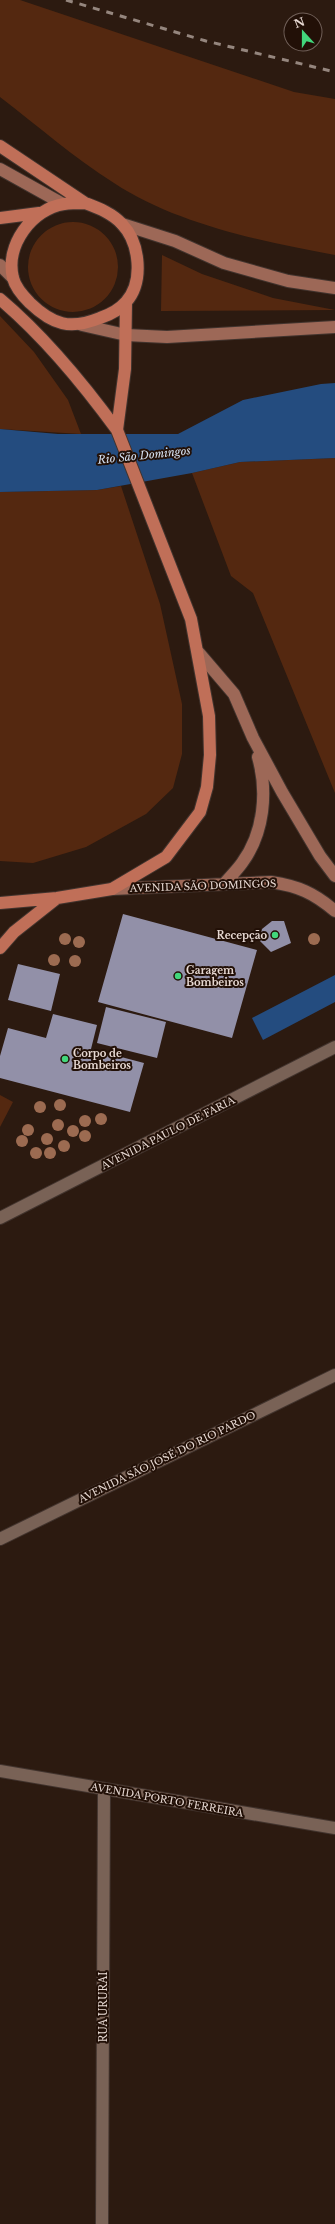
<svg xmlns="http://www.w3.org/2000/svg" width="335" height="2224" viewBox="0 0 335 2224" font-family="'Libre Baskerville',serif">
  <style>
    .green { fill: #542810 }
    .water { fill: #244c7f }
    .building { fill: #9290a8 }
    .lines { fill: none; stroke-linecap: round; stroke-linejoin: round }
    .street-casing { stroke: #42342e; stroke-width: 14 }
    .secondary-casing { stroke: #42342e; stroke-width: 14 }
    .primary-casing { stroke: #42342e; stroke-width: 14 }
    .street { stroke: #796256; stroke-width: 12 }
    .secondary { stroke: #9d6857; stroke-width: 12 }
    .primary { stroke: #c06f58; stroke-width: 12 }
    .rail { stroke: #95867e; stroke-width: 3; stroke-dasharray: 7 7; stroke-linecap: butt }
    .tree { fill: #9c6b51 }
    .poi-dot { fill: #42d77c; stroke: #221007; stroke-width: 1.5 }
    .labels { text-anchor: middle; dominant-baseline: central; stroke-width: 4; stroke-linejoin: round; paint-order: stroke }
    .street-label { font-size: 10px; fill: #e7d9d3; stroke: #221007 }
    .poi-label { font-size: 10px; font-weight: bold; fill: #e7d9d3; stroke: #221007; text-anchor: start }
    .water-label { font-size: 11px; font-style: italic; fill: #d5e1f1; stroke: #221007 }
  </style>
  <rect width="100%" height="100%" fill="#2c1a10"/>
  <path class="green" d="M 0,0 L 20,0 L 294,92 L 335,99 L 335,255 C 263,242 176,224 114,183 C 74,158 38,126 0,97 Z
    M28 267a45 45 0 1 1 90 0a45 45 0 1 1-90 0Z
    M 162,255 L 202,274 L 273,298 L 335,310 L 161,311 Z
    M 0,316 L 34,352 L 68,400 L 81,434 L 0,429 Z
    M 335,458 L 335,793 L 253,593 L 231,576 L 192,473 L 240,462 Z
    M 121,486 L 160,604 L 182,704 L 182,754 L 173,788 L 146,814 L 86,847 L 33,863 L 0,861 L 0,492 L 97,490 Z
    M 0,1095 L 13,1102 L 0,1127 Z"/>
  <path class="water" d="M 335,383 L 335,458 L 240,462 L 192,473 L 97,490 L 0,492 L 0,429 L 58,434 L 178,434 L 243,400 L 321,384 Z
    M 335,975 L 335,1002 L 263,1040 L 252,1018 Z"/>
  <path class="building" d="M 123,914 L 257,950 L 232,1038 L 98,1002 Z
    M 272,921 L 284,921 L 291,943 L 271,952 L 259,940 L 262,929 Z
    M 18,964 L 60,974 L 51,1011 L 8,1000 Z
    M 106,1007 L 166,1022 L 157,1058 L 97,1043 Z
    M 53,1014 L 97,1025 L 91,1049 L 144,1063 L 130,1112 L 0,1078 L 0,1056 L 8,1028 L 46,1038 Z"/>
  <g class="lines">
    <g class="street-casing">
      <path id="street" d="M 0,1218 L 335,1047
        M 0,1539 L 335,1375
        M 0,1771 L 335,1828
        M 102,2224 L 104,1790"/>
    </g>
    <g class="secondary-casing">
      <path id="secondary" d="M 0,169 L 63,204
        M 122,224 L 175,241 L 224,263 L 288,281 L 335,288
        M 0,265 L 13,278
        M 82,325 L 126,335 L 167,337 L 335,327
        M 199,653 L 234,694 L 253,738 L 282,792 L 320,856 L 335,876
        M 224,884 C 230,877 237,870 242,863 C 264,833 268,792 258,757
        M 112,889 L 271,882 C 298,886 314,893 335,911"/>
    </g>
    <g class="primary-casing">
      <path id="primary" d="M 0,146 L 85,203
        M 85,203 C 98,208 112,213 122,224 C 140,243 144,282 126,302 C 120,309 109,315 100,318 C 70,330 53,325 30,303 C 24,297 15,286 13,278 C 5,245 32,209 64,204 C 71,203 78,203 85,203 Z
        M 0,218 L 39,213
        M 0,299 C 45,337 82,382 117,430
        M 0,903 L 57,898 L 112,889 L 166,857 L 200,812 L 207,787 L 210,755 L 209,716 L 191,619 L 117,430 L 125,369 L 126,302
        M 0,948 L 14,932 L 57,898"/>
    </g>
    <use href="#street" class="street"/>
    <use href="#secondary" class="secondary"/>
    <use href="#primary" class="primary"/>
    <path class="rail" d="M 66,0 L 206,41 L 335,72"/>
  </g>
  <g class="tree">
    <circle cx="65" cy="939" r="6"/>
    <circle cx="314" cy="939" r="6"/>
    <circle cx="79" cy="942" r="6"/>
    <circle cx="54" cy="960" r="6"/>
    <circle cx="75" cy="961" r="6"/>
    <circle cx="60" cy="1105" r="6"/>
    <circle cx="40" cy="1107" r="6"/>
    <circle cx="101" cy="1119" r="6"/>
    <circle cx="85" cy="1121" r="6"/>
    <circle cx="58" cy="1125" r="6"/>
    <circle cx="28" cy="1130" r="6"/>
    <circle cx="73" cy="1131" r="6"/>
    <circle cx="85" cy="1136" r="6"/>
    <circle cx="47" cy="1139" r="6"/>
    <circle cx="22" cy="1141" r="6"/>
    <circle cx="64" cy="1146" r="6"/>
    <circle cx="36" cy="1153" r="6"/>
    <circle cx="50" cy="1153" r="6"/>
  </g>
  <g class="poi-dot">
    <circle cx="275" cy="935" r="4"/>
    <circle cx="178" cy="976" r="4"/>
    <circle cx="65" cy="1059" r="4"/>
  </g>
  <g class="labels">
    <g class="street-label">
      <text transform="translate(203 886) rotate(-2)">AVENIDA SÃO DOMINGOS</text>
      <text transform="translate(168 1133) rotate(-27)">AVENIDA PAULO DE FARIA</text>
      <text transform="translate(167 1457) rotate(-26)">AVENIDA SÃO JOSÉ DO RIO PARDO</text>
      <text transform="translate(167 1800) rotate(10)">AVENIDA PORTO FERREIRA</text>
      <text transform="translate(103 2007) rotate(-90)">RUA URURAI</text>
    </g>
    <g class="poi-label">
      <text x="267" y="935" text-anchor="end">Recepção</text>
      <text x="186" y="970">Garagem<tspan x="186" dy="12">Bombeiros</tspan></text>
      <text x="73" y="1053">Corpo de<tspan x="73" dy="12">Bombeiros</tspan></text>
    </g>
    <g class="water-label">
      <text transform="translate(144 455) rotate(-6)">Rio São Domingos</text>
    </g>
  </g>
  <g transform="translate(303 32) rotate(339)"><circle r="19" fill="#221007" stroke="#716059"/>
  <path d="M0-3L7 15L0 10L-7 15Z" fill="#42d77c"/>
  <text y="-6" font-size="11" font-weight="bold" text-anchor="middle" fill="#e7d9d3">N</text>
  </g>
</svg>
